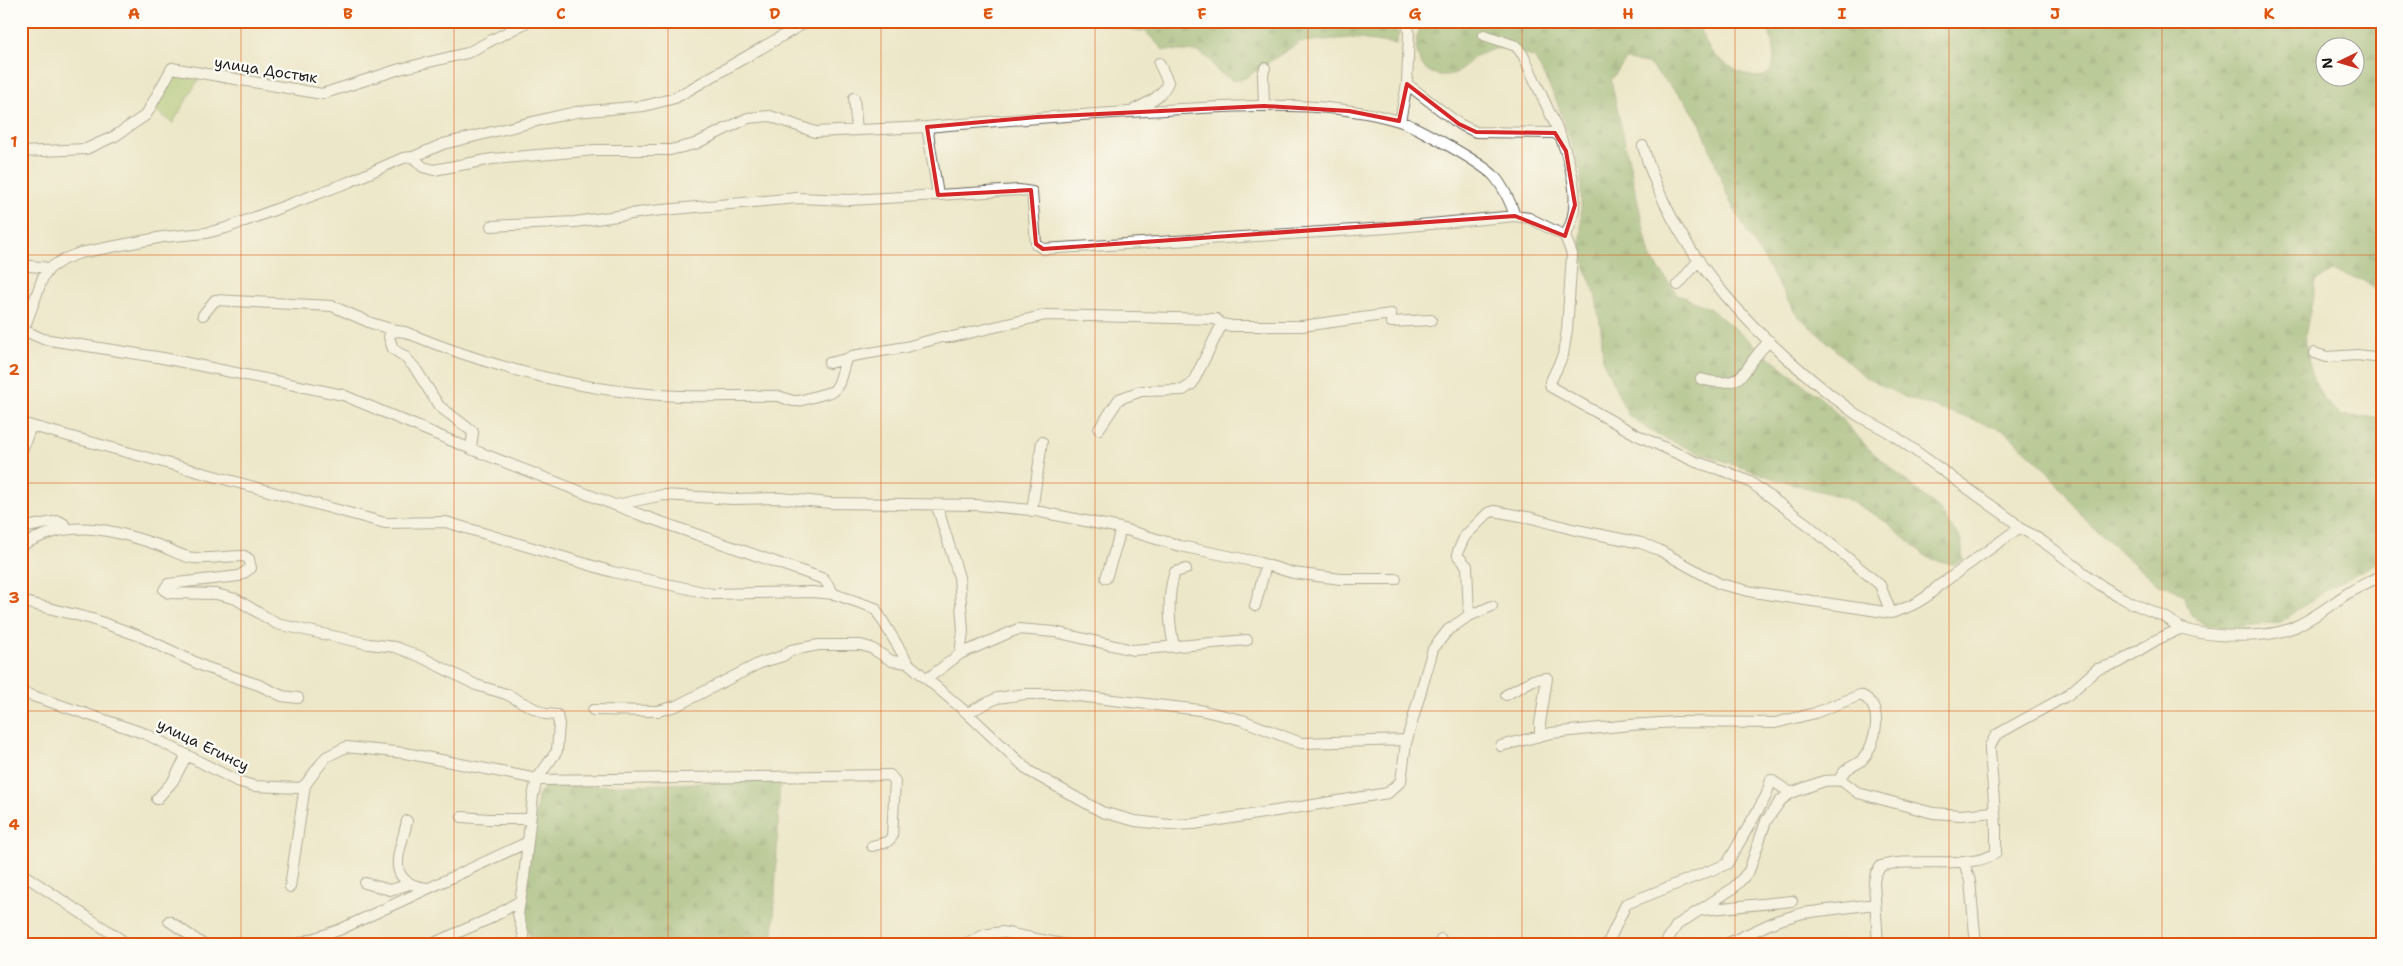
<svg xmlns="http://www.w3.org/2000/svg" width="2403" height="966" viewBox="0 0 2403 966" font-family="'Shantell Sans',sans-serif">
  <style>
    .green { fill: #9ec06a; stroke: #5d6e43 }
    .forest { fill: url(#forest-firs); stroke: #4d613d; fill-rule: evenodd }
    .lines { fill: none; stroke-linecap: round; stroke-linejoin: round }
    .minor-casing { stroke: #656359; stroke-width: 12 }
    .minor { stroke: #fff; stroke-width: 10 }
    .marked { fill: none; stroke: #d62828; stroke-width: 4; stroke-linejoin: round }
    .grid { fill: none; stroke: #de560d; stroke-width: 1; stroke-opacity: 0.55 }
    .labels { text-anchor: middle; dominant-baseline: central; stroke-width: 4.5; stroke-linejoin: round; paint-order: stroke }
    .street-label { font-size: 15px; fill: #1c1c1c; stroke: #fdfcf7 }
    .neatline { fill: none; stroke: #de560d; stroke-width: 2 }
    .grid-label { font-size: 16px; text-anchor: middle; font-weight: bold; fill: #de560d }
  </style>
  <defs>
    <pattern id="forest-firs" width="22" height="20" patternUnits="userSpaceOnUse" patternTransform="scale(1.25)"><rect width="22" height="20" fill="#7ea65e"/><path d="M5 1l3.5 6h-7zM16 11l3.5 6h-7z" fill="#66864d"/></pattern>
  </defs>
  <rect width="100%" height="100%" fill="#fdfcf7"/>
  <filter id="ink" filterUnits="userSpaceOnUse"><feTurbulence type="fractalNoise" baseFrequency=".02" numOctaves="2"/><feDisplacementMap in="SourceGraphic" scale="10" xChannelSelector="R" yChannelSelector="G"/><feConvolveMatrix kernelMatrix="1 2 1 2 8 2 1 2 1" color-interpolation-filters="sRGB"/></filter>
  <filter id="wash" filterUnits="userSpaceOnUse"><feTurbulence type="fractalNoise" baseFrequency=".0096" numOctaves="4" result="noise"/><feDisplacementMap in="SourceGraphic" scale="20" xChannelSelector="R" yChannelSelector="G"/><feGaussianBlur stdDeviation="1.12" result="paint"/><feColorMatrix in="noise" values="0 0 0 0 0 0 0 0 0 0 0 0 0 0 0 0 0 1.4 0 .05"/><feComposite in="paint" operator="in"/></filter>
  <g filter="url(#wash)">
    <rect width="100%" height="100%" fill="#ede7c9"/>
    <path class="green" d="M 172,69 L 201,75 L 173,123 L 151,107 Z"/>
    <path class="forest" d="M 1081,21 L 1377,21 L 1399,33 L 1396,44 L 1351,38 L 1300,42 L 1245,78 L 1234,81 L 1217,71 L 1211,61 L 1199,52 L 1163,50 L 1146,32 Z
      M 1423,21 L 1442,24 L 1451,21 L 1696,21 C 1701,30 1705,44 1712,52 C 1726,68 1774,97 1774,55 C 1775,45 1768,31 1765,21 L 2382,21 L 2382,296 L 2364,281 L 2333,271 L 2316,281 L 2305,336 L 2310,371 L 2323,399 L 2342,416 L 2382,417 L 2382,560 L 2329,588 L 2281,622 L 2226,628 L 2208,626 L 2191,616 L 2183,594 L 2173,588 L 2158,585 L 2088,523 L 2045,468 L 2003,430 L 1904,397 L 1864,376 L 1795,313 L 1730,202 L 1700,123 L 1686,102 L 1647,63 L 1626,60 L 1611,80 L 1650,256 L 1677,294 L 1709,308 L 1828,404 L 1869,449 L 1939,509 L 1961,540 L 1963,560 L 1952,564 L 1928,558 L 1884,520 L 1845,498 L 1775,479 L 1697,452 L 1657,435 L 1628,415 L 1603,361 L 1601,329 L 1595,293 L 1585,268 L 1581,247 L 1581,172 L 1557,102 L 1535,58 C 1525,55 1512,47 1502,48 C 1495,48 1479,54 1473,58 C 1467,62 1463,70 1456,73 C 1420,85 1407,47 1423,21 ZM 2326,48 L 2356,48 L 2356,78 L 2326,78 Z
      M 780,781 L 773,945 L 533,945 L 523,918 L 524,905 L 538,796 L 545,787 Z"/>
  </g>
  <g filter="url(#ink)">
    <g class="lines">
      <g class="minor-casing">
        <path id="minor" d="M 1484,35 L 1516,46 L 1523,55 L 1561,137
          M 1407,84 L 1459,124 L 1476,132 L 1555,133 L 1561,138 C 1572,168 1583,207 1565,236 L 1572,254 L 1567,330 L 1563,355 L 1550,383 L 1551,387 L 1637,435 L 1696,462 L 1727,472 L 1750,482 L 1807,524 L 1880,585 L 1891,613
          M 854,98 L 857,130
          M 1264,106 L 1263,74 L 1265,68
          M 1135,109 C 1148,103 1163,96 1168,82 L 1159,63
          M 1400,121 L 1407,84 L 1409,32 L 1407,21
          M 927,127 C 1007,120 1086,114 1165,110 C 1240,106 1327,99 1399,121 C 1416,126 1482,163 1494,176 C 1503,186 1511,203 1515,216
          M 1643,146 C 1674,258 1763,345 1853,412 C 1866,422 1883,427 1896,437 C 1935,465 1974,493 2013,521 L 2019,528
          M 21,152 L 86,149 L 115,136 L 146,115 L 172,68 L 322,94 L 400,69 L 467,53 L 529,21
          M 413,157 L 423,167 L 434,170 L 492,159 L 550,154 L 595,150 L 670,150 L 695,144 L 748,118 L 770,116 L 815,132 L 927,127 L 938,195 L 1019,190 L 1032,192 L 1036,244 L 1043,249 L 1388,228 L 1515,216 L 1529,218 L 1565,236
          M 491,226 L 575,222 L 652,211 L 797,198 L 850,200 L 938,195
          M 21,262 L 30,266 L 50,268
          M 1678,285 L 1699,260
          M 203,315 L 215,300 L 332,306 L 371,323 L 397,331
          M 21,329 L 43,339 L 163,358 L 343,395 L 471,449 L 638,514 L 824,579 L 834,594
          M 24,329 L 43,277 L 50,268 L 64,259 L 80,253 L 163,237 L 206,233 L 226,228 L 349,182 L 403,158 L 413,157 L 443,144 L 549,118 L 576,112 L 644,106 L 675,98 L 808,21
          M 2314,353 L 2327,357 L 2357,355 L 2382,358
          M 829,363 L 846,359
          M 1701,379 C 1750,392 1740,366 1770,341
          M 21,423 L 385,523 L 446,522 L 613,572 L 712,594 L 812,592 L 834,594 L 875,608 L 908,663
          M 1099,429 L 1119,399 L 1141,391 L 1183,390 L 1192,384 L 1222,324
          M 471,449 L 473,432 L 439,406 L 415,368 L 404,356 L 393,349 L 389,337 L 391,333 L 397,331 L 405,332 C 485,365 573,389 660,395 C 699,398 738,395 778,396 L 793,401 L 799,401 L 834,391 L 839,383 L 846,359 L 852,356 L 906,347 L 942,337 L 952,337 L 1046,315 L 1216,319 L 1222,324 L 1232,326 L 1302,326 L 1391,314 L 1391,322 L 1431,320
          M 21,453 L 31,426
          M 616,505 L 663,495 L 733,499 L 780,498 L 830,503 L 977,505 L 1031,510 L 1120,528 L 1180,546 L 1257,562 L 1293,573 L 1341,579 L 1396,579
          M 1032,511 L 1042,442
          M 21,528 L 59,521 L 64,524 L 64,529
          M 21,546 C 70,517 110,529 161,546 C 172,550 182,557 194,558 C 210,559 227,556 244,556 L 249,559 L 251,568 L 239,576 L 168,584 L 164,590 L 169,593 L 216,594 L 236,599 L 277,624 L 369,644 L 395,647 L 419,656 L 476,685 L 506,694 L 545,714 L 557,715 L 559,724 L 557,751 L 537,779 L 533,796 L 524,877 L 518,914 L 526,945
          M 1106,578 L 1118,540 L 1120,528
          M 21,601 L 92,619 L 140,636 L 205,667 L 259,685 L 282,696 L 298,698
          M 1255,606 L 1266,565
          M 1469,616 L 1467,566 L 1458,556 L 1458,551 L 1465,536 L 1488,513 L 1494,511 L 1532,518 L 1572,529 L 1641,543 L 1659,550 L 1720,584 L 1753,592 L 1891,613 C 1908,608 1925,601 1937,587 L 2019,528 C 2045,539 2076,569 2102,586 C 2122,600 2141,607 2163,616 C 2170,619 2175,626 2182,628 C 2208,638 2269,639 2294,627 C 2313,619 2329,606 2345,595 C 2357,587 2370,582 2382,575
          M 1174,647 C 1169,623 1167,595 1175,572 L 1186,569
          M 960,654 L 1018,629 L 1055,632 L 1133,650 L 1247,640
          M 927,679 L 960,654 L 963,631 L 959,577 L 937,506
          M 21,692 L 146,734 L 237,781 L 254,786 L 299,788 L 305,785 L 326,757 L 346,747 L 405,753 L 542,780 L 890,775 L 895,781 L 892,837 L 887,842 L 872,846
          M 1506,695 L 1533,680 L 1547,678 L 1540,724 L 1540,735
          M 593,710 L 658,711 L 676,706 L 760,663 L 783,656 L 791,650 L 819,645 L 861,645 L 871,648 L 892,661 L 908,663 L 967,713 L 1029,771 L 1102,812 L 1135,821 L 1170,825 L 1194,824 L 1388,793 L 1401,781 L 1406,743 L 1433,649 L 1448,630 L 1467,617 L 1492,606
          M 967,713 L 997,698 L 1025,694 L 1061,694 L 1200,710 L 1242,720 L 1301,743 L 1407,740
          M 1501,746 L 1551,733 L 1630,725 L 1676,722 L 1775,723 L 1815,713 L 1860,695 C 1885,704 1877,744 1862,760 C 1857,765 1850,766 1845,771 C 1842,774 1841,778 1838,781
          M 157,799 L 173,781 L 187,755
          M 462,817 L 489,819 L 530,819
          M 407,821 C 401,851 382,882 427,888
          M 1964,862 L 1970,881 L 1976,945
          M 21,873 L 129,945
          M 365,883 L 390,890 L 410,884
          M 290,887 L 305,785
          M 1702,910 L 1792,901
          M 169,921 L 204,945
          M 1441,939 L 1441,945
          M 300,943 L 339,930 L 528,842
          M 429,945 L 489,919 L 520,901
          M 965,945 L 984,935 L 1002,932 L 1067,945
          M 989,945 L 993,933
          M 1607,945 L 1626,904 L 1727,864 L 1766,796 L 1771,780 L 1791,793
          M 1664,945 L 1677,925 L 1732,889 L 1742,879 L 1749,871 L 1766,821 L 1781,800 L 1791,793 L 1824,781 L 1841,780 L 1858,793 L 1933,813 L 1961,815 L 1994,812
          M 1724,945 L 1776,921 L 1803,913 L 1875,904
          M 1878,945 L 1874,882 L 1876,873 L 1881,866 C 1912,856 1976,871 1996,852 L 1996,826 L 1990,751 L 1990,746 L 1996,735 L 2068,695 L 2097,669 L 2118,663 L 2156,640 L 2182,628"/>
      </g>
      <use href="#minor" class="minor"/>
    </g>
  </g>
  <path d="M0 0H2403V966H0ZM 1407,84 L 1459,124 L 1476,132 L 1555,133 L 1566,151 L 1575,205 L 1565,236 L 1515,216 L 1043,249 L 1036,244 L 1031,190 L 938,195 L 927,127 L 1037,117 L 1264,106 L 1349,111 L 1399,121 Z" fill="#ede7c9" fill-opacity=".55" fill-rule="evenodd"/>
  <path class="marked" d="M 1407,84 L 1459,124 L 1476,132 L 1555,133 L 1566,151 L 1575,205 L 1565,236 L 1515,216 L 1043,249 L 1036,244 L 1031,190 L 938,195 L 927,127 L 1037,117 L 1264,106 L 1349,111 L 1399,121 Z"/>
  <path class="grid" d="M 241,21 L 241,945M 454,21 L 454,945M 668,21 L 668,945M 881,21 L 881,945M 1095,21 L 1095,945M 1308,21 L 1308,945M 1522,21 L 1522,945M 1735,21 L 1735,945M 1949,21 L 1949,945M 2162,21 L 2162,945M 21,255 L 2382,255M 21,483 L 2382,483M 21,711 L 2382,711"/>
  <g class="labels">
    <g class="street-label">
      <text transform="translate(266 70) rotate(9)">улица Достык</text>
      <text transform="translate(203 745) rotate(26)">улица Егинсу</text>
    </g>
  </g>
  <rect width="2403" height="966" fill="none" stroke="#fdfcf7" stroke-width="55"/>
  <g transform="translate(2340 62) rotate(265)"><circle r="24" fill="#fdfcf7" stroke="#a3a29f"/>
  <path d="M0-4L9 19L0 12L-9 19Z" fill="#c8321e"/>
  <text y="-8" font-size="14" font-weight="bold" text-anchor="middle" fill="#1c1c1c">N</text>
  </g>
  <rect x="28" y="28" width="2348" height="910" class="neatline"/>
  <g class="grid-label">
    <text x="134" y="19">A</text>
    <text x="348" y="19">B</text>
    <text x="561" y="19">C</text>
    <text x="775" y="19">D</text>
    <text x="988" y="19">E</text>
    <text x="1202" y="19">F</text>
    <text x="1415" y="19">G</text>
    <text x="1628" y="19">H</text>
    <text x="1842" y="19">I</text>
    <text x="2055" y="19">J</text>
    <text x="2269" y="19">K</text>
    <text x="14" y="147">1</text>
    <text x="14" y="375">2</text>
    <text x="14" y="603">3</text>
    <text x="14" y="830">4</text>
  </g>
</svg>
